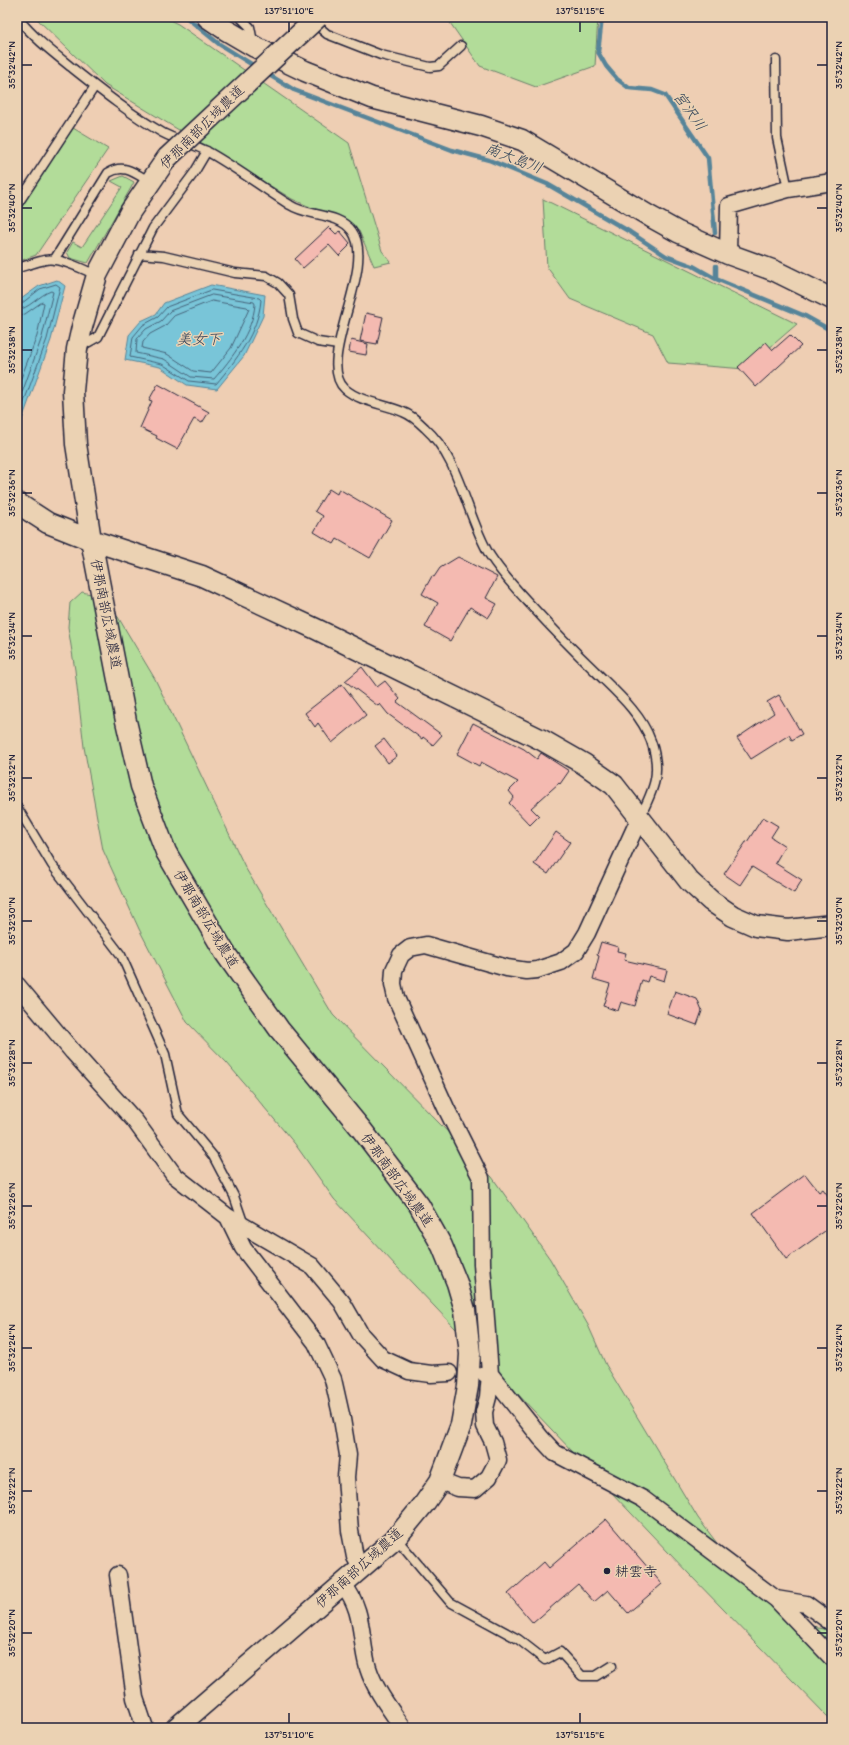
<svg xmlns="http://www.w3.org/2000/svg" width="849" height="1745" viewBox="0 0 849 1745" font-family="Itim,'Klee One',sans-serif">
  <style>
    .green { fill: #b2dc99; stroke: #6a7f6a }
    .water { fill: #79c5d8; stroke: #568499 }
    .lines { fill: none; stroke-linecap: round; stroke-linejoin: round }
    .shore { stroke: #45637a; stroke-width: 1 }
    .stream { stroke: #568499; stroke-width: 4.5 }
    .building { fill: #f4bab1; stroke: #22223b }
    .service-casing { stroke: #22223b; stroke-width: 11 }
    .minor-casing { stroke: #22223b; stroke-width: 19 }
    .tertiary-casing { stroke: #22223b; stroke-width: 23 }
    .service { stroke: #ebd2b3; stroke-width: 8 }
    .minor { stroke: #ebd2b3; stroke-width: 16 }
    .tertiary { stroke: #ebd2b3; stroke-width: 20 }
    .tertiary-bridge-casing { stroke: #22223b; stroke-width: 23; stroke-linecap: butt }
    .tertiary-bridge { stroke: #ebd2b3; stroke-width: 20 }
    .ticks { fill: none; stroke: #22223b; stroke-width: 1.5 }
    .poi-dot { fill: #22223b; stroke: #ebd2b3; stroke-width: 1.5 }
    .labels { text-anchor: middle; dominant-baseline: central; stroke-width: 3; stroke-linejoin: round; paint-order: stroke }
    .street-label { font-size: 14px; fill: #22223b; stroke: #ebd2b3 }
    .poi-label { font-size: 14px; fill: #22223b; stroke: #ebd2b3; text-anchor: start }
    .water-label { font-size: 15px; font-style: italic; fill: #33435a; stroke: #ebd2b3 }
    .neatline { fill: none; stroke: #22223b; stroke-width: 1.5 }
    .ticks-label { font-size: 10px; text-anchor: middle; fill: #22223b }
  </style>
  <rect width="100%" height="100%" fill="#eeceb3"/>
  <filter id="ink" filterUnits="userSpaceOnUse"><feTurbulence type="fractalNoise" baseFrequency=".025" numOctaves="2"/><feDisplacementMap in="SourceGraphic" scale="8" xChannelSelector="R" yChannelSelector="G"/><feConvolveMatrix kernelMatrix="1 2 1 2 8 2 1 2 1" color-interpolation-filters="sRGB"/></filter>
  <g filter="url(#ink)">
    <path class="green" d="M 35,17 L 163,17 L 178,24 L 349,143 L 382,251 L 391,262 L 374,266 L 359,231 L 337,219 L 292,199 L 105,85 Z
      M 446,17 L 598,17 L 595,66 L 536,87 L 480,66 Z
      M 73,128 L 108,149 L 36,255 L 17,262 L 17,214 Z
      M 123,176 L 134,182 L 132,186 L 88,263 L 70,258 L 67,252 L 73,242 L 82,247 L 122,187 L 111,181 Z
      M 543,199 L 797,324 L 745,369 L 668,363 L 653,334 L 570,299 L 547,267 Z
      M 82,592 L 95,595 L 118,617 L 155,679 L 246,869 L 333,1015 L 492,1177 L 550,1259 L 588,1325 L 606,1365 L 698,1518 L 750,1587 L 818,1628 L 832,1630 L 832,1719 L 827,1716 L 689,1574 L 396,1266 L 334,1199 L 295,1144 L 227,1063 L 187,1022 L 139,929 L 103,850 L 84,747 L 75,670 L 68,627 L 70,603 Z"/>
    <path class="water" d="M 57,280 L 65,286 L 51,340 L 20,425 L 17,425 L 17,302 L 39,286 Z
      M 211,285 L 265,295 L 263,316 L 244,356 L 217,389 L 187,385 L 160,367 L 125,360 L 129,335 L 141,321 L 156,314 L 164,303 Z"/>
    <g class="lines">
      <path class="shore" d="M 212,290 L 259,298 L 261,300 C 258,333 236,360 216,384 L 189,381 L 162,364 L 130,357 L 133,337 L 143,325 L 158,317 L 167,307 Z
        M 212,295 L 254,302 L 255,304 C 253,332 231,359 214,379 L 191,377 L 164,359 L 136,353 L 137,339 L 146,329 L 161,321 L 170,311 Z
        M 212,301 L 247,307 L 249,309 L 231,348 L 211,373 L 193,371 L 167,354 L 142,348 L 143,342 L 150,334 L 165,326 L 174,316 Z
        M 17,304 L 21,304 L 40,289 L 56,284 L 60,287 L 47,339 L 17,421
        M 17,310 C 29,309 39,295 51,291 L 53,292 L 42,337 L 17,407
        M 17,316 L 25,314 L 42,302 L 44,303 L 37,336 L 17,389"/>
      <path class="stream" d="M 186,17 L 219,44 L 256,67
        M 602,17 L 598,52 L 606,66 L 617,79 L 629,88 L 652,90 L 665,95 L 708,158 L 715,233
        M 266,73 L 294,90 L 452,150 L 489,160 L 547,184 L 630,232 L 666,256 L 693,266 L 716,279 L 805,316 L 832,331
        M 716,266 L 716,279"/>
    </g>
    <path class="building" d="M 329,227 L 336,234 L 340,231 L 350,243 L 348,245 L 349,246 L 339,256 L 329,245 L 303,268 L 295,259 Z
      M 366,313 L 383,317 L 377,344 L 360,341 Z
      M 790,335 L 801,346 L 756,387 L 738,367 L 766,342 L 773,350 Z
      M 351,340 L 368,344 L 366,355 L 349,352 Z
      M 158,384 L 209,412 L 202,423 L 194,419 L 177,449 L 156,438 L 157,436 L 140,428 L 152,401 L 149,400 Z
      M 329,489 L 337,494 L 339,489 L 392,520 L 370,558 L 337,539 L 334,544 L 314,532 L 323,516 L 315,511 Z
      M 458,557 L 497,577 L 486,598 L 497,604 L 488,618 L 470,607 L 450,641 L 425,627 L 438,603 L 422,594 L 432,576 L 434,577 L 440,568 Z
      M 362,667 L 377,687 L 385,681 L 400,699 L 397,702 L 442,735 L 433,745 L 423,737 L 422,739 L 388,714 L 380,704 L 378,706 L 345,681 Z
      M 342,684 L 366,715 L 332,743 L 318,723 L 315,727 L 305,713 Z
      M 779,695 L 802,734 L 792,740 L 789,735 L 751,759 L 737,738 L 774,713 L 767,702 Z
      M 473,723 L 524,749 L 537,759 L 541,753 L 569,771 L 560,784 L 559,783 L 531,808 L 539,816 L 530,825 L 509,803 L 514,797 L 509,791 L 518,782 L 481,762 L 479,766 L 457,754 Z
      M 384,739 L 397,756 L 388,763 L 375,746 Z
      M 763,817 L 778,826 L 771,837 L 785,846 L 775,863 L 802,880 L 794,893 L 752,867 L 740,885 L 724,874 L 746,842 L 747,842 Z
      M 556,832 L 570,842 L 548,874 L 534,864 Z
      M 601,942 L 618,947 L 617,951 L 626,953 L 624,960 L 667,970 L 664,981 L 649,976 L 647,982 L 642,980 L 635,1006 L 621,1002 L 618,1011 L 603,1006 L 610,984 L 593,979 L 599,956 L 597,955 Z
      M 675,991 L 697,999 L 702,1011 L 697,1025 L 667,1014 Z
      M 805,1174 L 819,1192 L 823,1189 L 832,1201 L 832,1226 L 786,1259 L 753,1213 Z
      M 606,1519 L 662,1584 L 628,1613 L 608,1590 L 594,1602 L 578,1584 L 533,1623 L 508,1594 L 544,1562 L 549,1568 Z"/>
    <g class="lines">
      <g class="service-casing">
        <path id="service" d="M 17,17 C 33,37 51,51 71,67 C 100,90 130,114 163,133 C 178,141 195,144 210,153 C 238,169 263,188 290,205 C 308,217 338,212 352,231 C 378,267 314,361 345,389 C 360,402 385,404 403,412 C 411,415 419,422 425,428 C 460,459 466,515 489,554 C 500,571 514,587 528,602 C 550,626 572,649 595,671 C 616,692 641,713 651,741 C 662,772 654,789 640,817
          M 240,17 L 250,27 L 253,42
          M 312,21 L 327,34 L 381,55 L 430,67 L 439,66 L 461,46
          M 776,60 L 777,138 L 788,189
          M 17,205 L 95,86
          M 139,254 L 164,256 L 235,273 L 266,276 L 278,283 L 289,295 L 293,319 L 298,333 L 318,342 L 338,345
          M 54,260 L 108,173 C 124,163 135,173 150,182
          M 17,268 C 26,266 35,262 45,260 C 59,257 83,269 96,275
          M 80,347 L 98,337 L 153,228 L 194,173 L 207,151
          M 17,807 L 52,865 L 121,955 L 165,1054 L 178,1114 L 213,1156 L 234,1196 L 244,1225
          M 396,1538 L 450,1602 L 518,1639 L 545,1660 L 560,1652 L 582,1676 L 596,1676 L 612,1666"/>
      </g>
      <g class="minor-casing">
        <path id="minor" d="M 728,254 L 729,206 L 788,189 L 832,182
          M 17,985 L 73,1052 L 135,1121 L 174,1175 L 228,1217 L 312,1266 L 342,1302 L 361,1335 L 383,1359 L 409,1371 L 431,1374 L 449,1373
          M 228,1217 L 243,1248 L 316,1343 L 333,1379 L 342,1419 L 348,1455 L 346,1477 L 350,1531 L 355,1557 L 361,1568
          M 485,1374 L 490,1374 L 541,1438 L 555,1453 L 643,1499 L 776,1599 L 832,1658
          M 440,1481 L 458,1488 L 475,1489 L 489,1477 L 498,1460 L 493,1442 L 485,1426 L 484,1412 L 488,1397 L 490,1374 L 482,1264 L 481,1178 L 446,1108 L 396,998 L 393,984 L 394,970 L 401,955 L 410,948 L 426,945 L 507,968 L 527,971 L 537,970 L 561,962 L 576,951 L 587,933 L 640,817
          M 118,1575 L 135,1698 L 145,1728
          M 343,1584 C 365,1612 359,1636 368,1668 C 375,1690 390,1709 403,1728
          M 776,1599 L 806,1604 L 832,1623"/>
      </g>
      <g class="tertiary-casing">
        <path id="tertiary" d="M 207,17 L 226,30 L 255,47 L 305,71 L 372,98 L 481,126 L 522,140 L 651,217 L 678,232 L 728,254 L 775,271 L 832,299
          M 167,158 L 130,212 L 97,275 L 82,327 L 77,349 L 73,391 L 76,444 L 91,540 L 126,721 L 141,786 L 166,852 L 225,953 L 279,1029 L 362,1130 L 419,1205 L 442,1246 L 457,1283 L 465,1310 L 470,1354 L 468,1386 L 461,1425 L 440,1481 L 424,1504 L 396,1538 L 176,1728
          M 17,503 L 48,523 L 91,540 L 202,576 L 316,629 L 542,740 L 584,764 L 614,785 L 689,881 L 711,901 L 733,916 L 756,926 L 788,930 L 832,925"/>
      </g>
      <use href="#service" class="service"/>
      <use href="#minor" class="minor"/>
      <use href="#tertiary" class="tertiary"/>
      <g class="tertiary-bridge-casing">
        <path id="tertiary-bridge" d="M 167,158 L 318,17"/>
      </g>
      <use href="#tertiary-bridge" class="tertiary-bridge"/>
    </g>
  </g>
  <path class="ticks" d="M 289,22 L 289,32M 580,22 L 580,32M 22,65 L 32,65M 817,65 L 827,65M 22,208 L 32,208M 817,208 L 827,208M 22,350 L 32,350M 817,350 L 827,350M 22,493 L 32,493M 817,493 L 827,493M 22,636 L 32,636M 817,636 L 827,636M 22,778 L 32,778M 817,778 L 827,778M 22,921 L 32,921M 817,921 L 827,921M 22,1063 L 32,1063M 817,1063 L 827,1063M 22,1206 L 32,1206M 817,1206 L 827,1206M 22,1348 L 32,1348M 817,1348 L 827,1348M 22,1491 L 32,1491M 817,1491 L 827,1491M 22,1633 L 32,1633M 817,1633 L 827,1633M 289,1713 L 289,1723M 580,1713 L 580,1723"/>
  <circle class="poi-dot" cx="607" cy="1571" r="4"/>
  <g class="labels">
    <g class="street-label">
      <text transform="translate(202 127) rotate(-45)">伊那南部広域農道</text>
      <text transform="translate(106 614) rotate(79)">伊那南部広域農道</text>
      <text transform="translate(206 919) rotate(59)">伊那南部広域農道</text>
      <text transform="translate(397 1180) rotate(54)">伊那南部広域農道</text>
      <text transform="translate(359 1568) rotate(-42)">伊那南部広域農道</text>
    </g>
    <g class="poi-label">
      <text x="615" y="1571">耕雲寺</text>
    </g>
    <g class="water-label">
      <text transform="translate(690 111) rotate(54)">宮沢川</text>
      <text transform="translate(514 158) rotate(21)">南大島川</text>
      <text x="199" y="339">美女下</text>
    </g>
  </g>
  <rect width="849" height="1745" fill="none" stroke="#ebd2b3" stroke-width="44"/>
  <rect x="22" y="22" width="805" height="1701" class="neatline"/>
  <g class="ticks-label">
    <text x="289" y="14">137°51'10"E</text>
    <text x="580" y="14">137°51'15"E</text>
    <text transform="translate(11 65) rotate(-90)" y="4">35°32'42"N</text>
    <text transform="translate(838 65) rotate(-90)" y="4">35°32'42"N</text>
    <text transform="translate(11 208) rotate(-90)" y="4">35°32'40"N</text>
    <text transform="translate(838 208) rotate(-90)" y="4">35°32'40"N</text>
    <text transform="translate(11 350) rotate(-90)" y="4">35°32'38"N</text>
    <text transform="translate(838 350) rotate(-90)" y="4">35°32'38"N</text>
    <text transform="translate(11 493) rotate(-90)" y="4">35°32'36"N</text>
    <text transform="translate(838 493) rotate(-90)" y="4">35°32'36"N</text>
    <text transform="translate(11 636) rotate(-90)" y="4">35°32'34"N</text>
    <text transform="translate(838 636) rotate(-90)" y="4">35°32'34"N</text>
    <text transform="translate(11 778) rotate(-90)" y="4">35°32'32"N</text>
    <text transform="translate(838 778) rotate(-90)" y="4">35°32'32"N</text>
    <text transform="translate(11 921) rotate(-90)" y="4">35°32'30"N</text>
    <text transform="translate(838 921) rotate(-90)" y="4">35°32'30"N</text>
    <text transform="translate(11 1063) rotate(-90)" y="4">35°32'28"N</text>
    <text transform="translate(838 1063) rotate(-90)" y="4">35°32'28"N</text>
    <text transform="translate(11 1206) rotate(-90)" y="4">35°32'26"N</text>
    <text transform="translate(838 1206) rotate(-90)" y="4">35°32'26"N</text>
    <text transform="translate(11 1348) rotate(-90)" y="4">35°32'24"N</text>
    <text transform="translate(838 1348) rotate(-90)" y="4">35°32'24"N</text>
    <text transform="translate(11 1491) rotate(-90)" y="4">35°32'22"N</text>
    <text transform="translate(838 1491) rotate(-90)" y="4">35°32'22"N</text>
    <text transform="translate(11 1633) rotate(-90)" y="4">35°32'20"N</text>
    <text transform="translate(838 1633) rotate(-90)" y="4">35°32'20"N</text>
    <text x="289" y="1738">137°51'10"E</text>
    <text x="580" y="1738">137°51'15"E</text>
  </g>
</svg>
